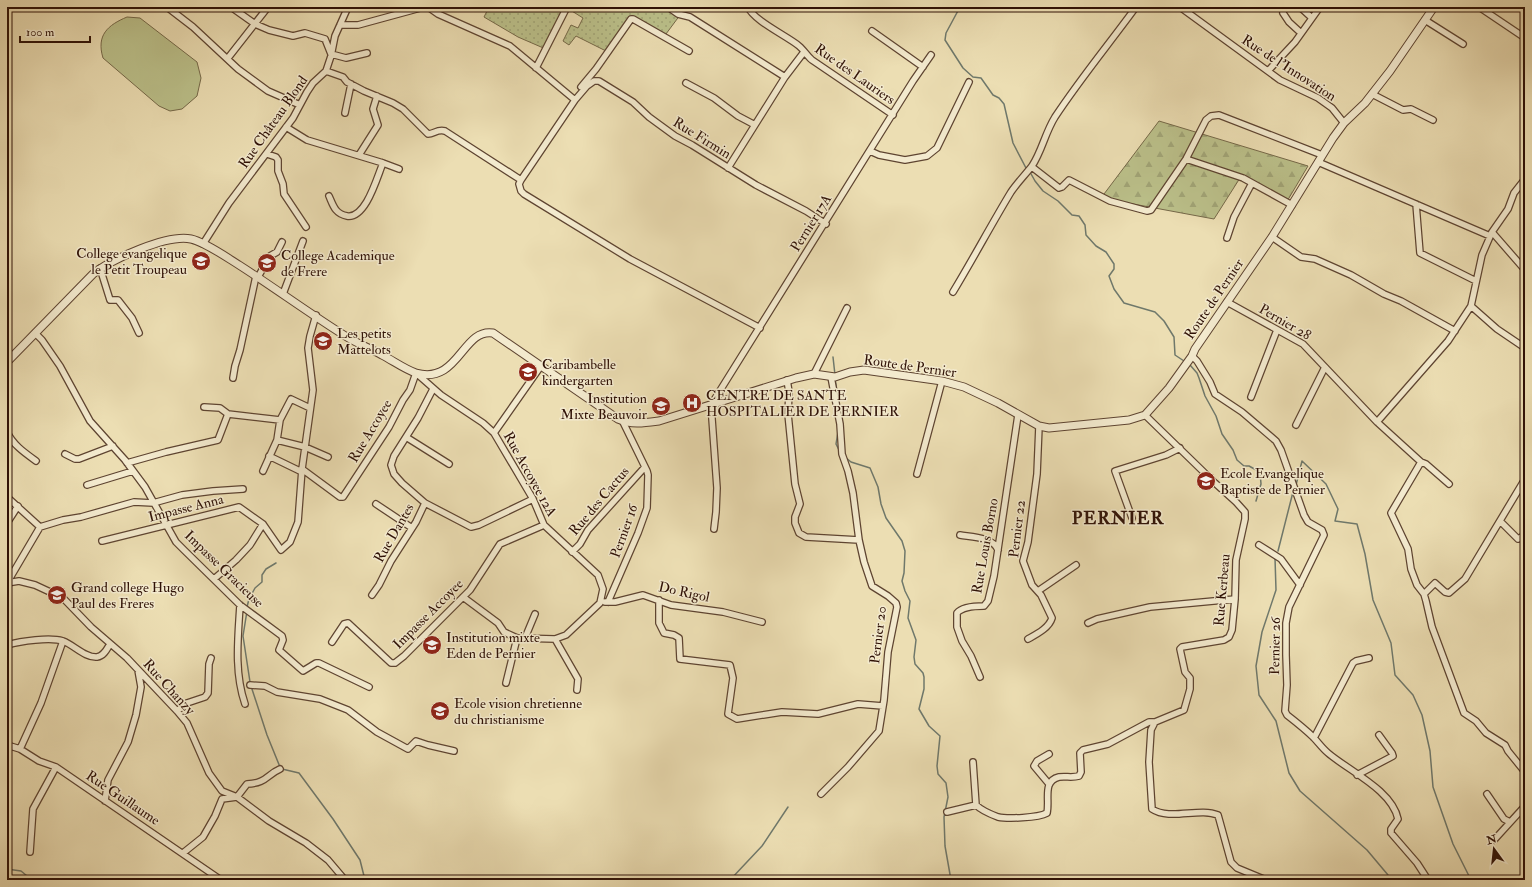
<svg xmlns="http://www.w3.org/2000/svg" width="1532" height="887" viewBox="0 0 1532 887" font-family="'IM FELL Double Pica',serif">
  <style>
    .grass { fill: url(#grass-dots); stroke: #756848 }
    .forest { fill: url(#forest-firs); stroke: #756848 }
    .pitch { fill: #bbc08a; stroke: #756848 }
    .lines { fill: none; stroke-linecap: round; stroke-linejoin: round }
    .stream { stroke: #6f786b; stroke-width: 1.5 }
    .minor-casing { stroke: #5e4431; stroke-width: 8 }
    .tertiary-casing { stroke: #5e4431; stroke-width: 9 }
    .minor { stroke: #f3eace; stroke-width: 5.5 }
    .tertiary { stroke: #f3eace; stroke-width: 7 }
    .labels { text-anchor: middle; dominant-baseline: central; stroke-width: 3; stroke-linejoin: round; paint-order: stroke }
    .street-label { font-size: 14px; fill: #2f1106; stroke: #f3eace }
    .poi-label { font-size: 14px; fill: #2f1106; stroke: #f3eace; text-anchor: start }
    .district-label { font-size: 18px; font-weight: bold; letter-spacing: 1px; fill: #2f1106; stroke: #f3eace }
  </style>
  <defs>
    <pattern id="grass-dots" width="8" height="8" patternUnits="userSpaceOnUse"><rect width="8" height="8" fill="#bbc08a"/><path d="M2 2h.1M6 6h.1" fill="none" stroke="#a1a476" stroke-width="1.8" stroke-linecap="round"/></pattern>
    <pattern id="forest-firs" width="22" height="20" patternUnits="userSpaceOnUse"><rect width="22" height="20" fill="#bbc08a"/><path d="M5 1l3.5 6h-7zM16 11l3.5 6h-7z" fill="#a1a476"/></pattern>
  </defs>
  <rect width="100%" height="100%" fill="#ecdeb3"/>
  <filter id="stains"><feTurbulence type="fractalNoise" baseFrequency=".005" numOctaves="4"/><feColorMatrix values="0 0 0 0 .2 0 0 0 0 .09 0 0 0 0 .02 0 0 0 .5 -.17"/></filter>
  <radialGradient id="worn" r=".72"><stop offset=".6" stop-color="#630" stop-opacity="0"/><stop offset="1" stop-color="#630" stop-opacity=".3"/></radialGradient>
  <path class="grass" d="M 489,7 L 686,7 L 663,38 L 629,16 L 619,34 L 606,51 L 576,36 L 569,45 L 563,41 L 571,25 L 578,28 L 583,18 L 567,8 L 548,50 L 518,37 L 484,17 Z"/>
  <path class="forest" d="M 1159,121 L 1308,166 L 1286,203 L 1240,178 L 1214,219 L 1101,198 Z"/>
  <path class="pitch" d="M 127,17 L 140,18 L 197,62 L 201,78 L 197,96 L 182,109 L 170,111 L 159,106 L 103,58 C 96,35 108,25 127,17 Z"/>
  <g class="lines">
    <path class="stream" d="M 960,7 L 946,33 L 945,40 L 963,68 L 973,77 L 981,78 L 993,95 L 999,98 L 1004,104 L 1013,143 L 1027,170
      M 1030,172 L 1035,181 L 1043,191 L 1058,201 L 1072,215 L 1079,216 L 1085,225 L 1086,235 L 1096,246 L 1106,252 L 1114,264 L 1114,269 L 1109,276 L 1114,289 L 1124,303 L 1155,312 L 1164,321 L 1174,337 L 1175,355 L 1184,361
      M 833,357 L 835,375
      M 1190,365 L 1197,373 L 1199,378 L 1205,396 L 1216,416 L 1222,434 L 1233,450 L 1237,460 L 1244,466 L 1249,466 L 1260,472 L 1261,484 L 1256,501
      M 835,379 L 839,403
      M 838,432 L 836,444 L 839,450
      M 845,457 L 851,462 L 870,468 L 878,487 L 881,504 L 886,518 L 902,541 L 905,551 L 904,573 L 902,581 L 905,591 L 910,601 L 908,618 L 916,640 L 914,657 L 915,664 L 923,673 L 924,677 L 924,689 L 919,709 L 929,726 L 940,736 L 937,766 L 938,774 L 946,783 L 948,797 L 944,817 L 945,846 L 951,880
      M 1296,485 L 1302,461 L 1326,484 L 1338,509 L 1335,521 L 1357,524 L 1365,554 L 1373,600 L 1391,643 L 1395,675 L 1413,695 L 1422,715 L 1430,751 L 1433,787 L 1453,844 L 1471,880
      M 1278,551 L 1293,492
      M 1275,558 L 1276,590 L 1262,632 L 1256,666 L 1259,695 L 1276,721 L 1289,773 L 1300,791 L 1367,850 L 1388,875 L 1388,880
      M 247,607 L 249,599 L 255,588 L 262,582 L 262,575 L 266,569 L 276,563
      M 247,611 L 243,636 L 250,682
      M 251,686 L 267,735 L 280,767
      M 282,769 L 299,773 L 333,819 L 360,860 L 365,880
      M 7,869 L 21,871 L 32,880
      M 730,880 L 762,846 L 788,807"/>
    <g class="minor-casing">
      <path id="minor" d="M 167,7 L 193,27 L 238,69 L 268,91 L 300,105
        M 231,7 L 255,24 L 269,30 L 293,36 L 305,33 L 325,39 L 331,54 L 346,58 L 367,53
        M 428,7 L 438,14 L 510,46 L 575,100
        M 668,7 L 678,14 L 690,17 L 785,77
        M 748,7 C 754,21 787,36 799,46 C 804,50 807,56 812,60 L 893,115
        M 1043,7 L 1047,7
        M 1180,7 L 1280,80 L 1318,98 L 1332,108 L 1344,123
        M 1300,7 L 1312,18
        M 1479,7 L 1525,38
        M 1524,7 L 1525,8
        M 1283,13 L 1289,22 L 1301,33
        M 1425,20 L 1463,44
        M 340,25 L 358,25 L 424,7
        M 872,31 L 923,67
        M 228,58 L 268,7
        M 536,68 L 567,7
        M 326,71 L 343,77 L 347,82 L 364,91 L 393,103 L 403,109 L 428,134 C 434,134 437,129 445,131 L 521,180
        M 1268,71 L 1295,42 L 1320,7
        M 686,83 L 714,98 L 738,116 L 755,125
        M 581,87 L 596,69 L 631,19 L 633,19 L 689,51
        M 1372,94 L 1403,110 L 1411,109 L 1433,120
        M 345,113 L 351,84
        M 286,127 L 307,140 L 383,163 L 399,169
        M 870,151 L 879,155 L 905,160 L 927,156 L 937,148 L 969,82
        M 267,154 L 276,157 L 278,160 L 278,171 L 283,184 L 284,194 L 306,227
        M 359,155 L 378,125 L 373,109 L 377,96
        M 1186,159 L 1243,178 L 1292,205
        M 1318,162 L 1490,236
        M 1032,167 L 1059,188 L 1062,187 L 1069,180 L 1110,201 L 1147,211 L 1151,210 L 1186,159 L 1206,120 L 1211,116 L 1219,115 L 1322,155
        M 728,168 L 785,77 L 804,52
        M 1525,179 L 1514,193 L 1508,209 L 1492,232 L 1482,255 L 1471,306 L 1448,341 L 1377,422 L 1421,462 L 1391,513 L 1408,549 L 1411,569 L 1417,585 L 1424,594 L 1426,601 L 1432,627 L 1464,713 L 1476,721 L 1486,733 L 1505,745 L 1508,751 L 1525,772
        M 329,196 C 333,205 335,214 347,216 C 366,219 377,177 383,163
        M 1416,204 L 1420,253 L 1476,281
        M 1492,232 L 1525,270
        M 1272,237 L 1301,257 L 1315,259 L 1351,275 L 1384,294 L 1401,301 L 1455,331
        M 1227,238 L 1234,217 L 1252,183
        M 203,244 L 229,203 L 293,118 L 307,92 L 313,83 L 326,71 L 331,56 L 335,36 L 348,7
        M 100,268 L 110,300 L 118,300 L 132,318 L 139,333
        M 258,277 L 270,256 L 277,252 L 282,242
        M 953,292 C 973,259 991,225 1011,192 C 1017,183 1025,175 1032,166 C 1042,151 1045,133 1055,117 C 1080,79 1109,44 1136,7
        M 283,294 L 303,241
        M 1227,302 L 1303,344 L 1377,422
        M 1471,306 L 1497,329 L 1525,348
        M 760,328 L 630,259 L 524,194 L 521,191 L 519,184 L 521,180 L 575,100 L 587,86 L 594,81 L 599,81 L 633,102 L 649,117 L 675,136 L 692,145 L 756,185 L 806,211 L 826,224
        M 35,333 L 42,340 L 60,366 L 90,421 L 125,460 L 145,487 L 176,542 L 184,550 L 240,605 L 282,636 L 283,640 L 279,650 L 303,671 L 316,663 L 319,663 L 369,687
        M 1192,356 L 1197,361 L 1210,382 L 1215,394 L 1242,412 L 1276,441 L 1281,450 L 1304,515 L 1308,522 L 1322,530 L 1324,535 L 1289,607 L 1286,623 L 1286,655 L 1287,685 L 1285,711 L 1287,715 C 1296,722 1305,729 1313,737 C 1318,742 1322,748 1328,753 C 1349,771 1392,790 1398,819 L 1391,829 L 1391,833 L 1417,863 L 1428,880
        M 814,374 L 847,308
        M 233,378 L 235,366 L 240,350 L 256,276
        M 787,380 L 789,392 L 788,414 L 795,484 L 800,504 L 795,517 L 795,523 L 799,533 L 806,537 L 859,540
        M 1251,397 L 1277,330
        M 204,407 L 220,408 L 228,414 L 280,420
        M 1145,415 L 1215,483 L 1236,502 L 1245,512 L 1245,519 L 1236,560 L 1235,599 L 1232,630 L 1229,637 L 1224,640 L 1182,647 L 1180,649 L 1185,672 L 1190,678 L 1190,689 L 1184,710 L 1155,722 L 1151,730 L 1149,762 L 1152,809 C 1170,821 1199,807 1218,815 L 1231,862 L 1237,868 L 1266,880
        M 1296,425 L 1325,367
        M 7,432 C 13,445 25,453 36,461
        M 494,433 L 541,366
        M 406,437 L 449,464
        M 277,440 L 305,447 L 328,457
        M 65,454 L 75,459 L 79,459 L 113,446
        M 269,456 L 302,472
        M 1421,462 L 1426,464 L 1449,484
        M 127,463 L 166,452 L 218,440 L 228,414
        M 302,469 L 340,497 L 343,497 L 389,427 L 403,400 L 410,390 L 416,373 L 441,395 L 483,423 L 494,433 L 533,499 L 544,525 L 598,575 L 603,589 L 600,603 L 566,635 L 555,639 L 517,638 L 504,632 L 498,623 L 463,597
        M 263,471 L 277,440 L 280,420 L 291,399 L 310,408
        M 917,474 L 942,381
        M 87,485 L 133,471
        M 7,497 L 40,527 L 7,583
        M 425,503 L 402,483 L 394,474 L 391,465 L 394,456 L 418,418 L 433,389
        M 376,504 L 412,528
        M 1132,518 L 1115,471 L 1166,455 L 1180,448
        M 1501,522 L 1518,539 L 1525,535
        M 7,523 L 18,506
        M 40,527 L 63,520 L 81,517 L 134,502 L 153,503 L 182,495 L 213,491 L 243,489
        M 714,529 L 716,512 L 717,488 L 711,405 L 913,81 L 931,55
        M 960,535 C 972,537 993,537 998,550
        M 102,541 L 239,507 L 263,524 L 281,550 L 290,542 L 298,522 L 302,469 L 313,390 L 308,348 L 310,336 L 316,315
        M 1259,545 L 1281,559 L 1300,585
        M 572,552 L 580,544 L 588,530 L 645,467
        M 214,579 L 236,560 L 250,545 L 263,524
        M 7,583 L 19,581 L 35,585 L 63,598 L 91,627 L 127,658 L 177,711 L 187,723 L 209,773 L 222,791 L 237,797 L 269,821 L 306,843 L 328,860 L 345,880
        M 1038,591 L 1076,565
        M 1424,594 L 1435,583 L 1445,592 L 1449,593 L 1465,579 L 1525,479
        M 372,595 L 379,585 L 391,561 L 416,522 L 425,503 L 471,527 L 479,525 L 533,499
        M 659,600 L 659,623 L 664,633 L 674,635 L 679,638 L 680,659 L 730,665 L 733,678 L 728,714 L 737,719 L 782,712 L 818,714 L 858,704 L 883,706
        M 605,602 L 615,602 L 643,595 L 671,605 L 723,612 L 762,622
        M 608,602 L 638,533 L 647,508 L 648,475 L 647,471 L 623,422
        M 240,605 C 238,638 234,672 245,704
        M 1088,623 L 1097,619 L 1150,607 L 1235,599
        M 525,638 L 535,614
        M 555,639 L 578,679 L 577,690
        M 1028,639 C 1037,634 1049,628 1052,618 L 1041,595 L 1032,585 L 1023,561 L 1028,542 L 1037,474 L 1039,426
        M 332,642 L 344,624 L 348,623 L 391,663 L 395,663 L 404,656 L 470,590 L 500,544 L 544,525
        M 7,645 C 21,641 50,637 63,641 C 74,645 85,658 97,657 C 104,656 107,649 110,644
        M 980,677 L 971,656 L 962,641 L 957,627 L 957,613 C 962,607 975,606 984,606 L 988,601 L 994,576 L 1018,415
        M 506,683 L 517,638
        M 250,685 L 265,686 L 277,692 L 320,699 L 348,710 L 377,732 L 408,749 L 416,741 L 428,745 L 454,751
        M 177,711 L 187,703 L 205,697 L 208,693 L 209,664 L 211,658
        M 1314,738 L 1353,663 L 1356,661 L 1369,658
        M 7,745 L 20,749 L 39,761 L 56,767 L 221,880
        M 20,749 L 41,703 L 63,641
        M 973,762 L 976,805 C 981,810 990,814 998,817 C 1007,819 1038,818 1047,813 C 1050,800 1042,781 1059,777 C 1066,776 1072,778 1079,776 L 1081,772 L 1080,753 L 1083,750 L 1108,744 L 1149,722 L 1155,722
        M 1357,775 L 1393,756 L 1392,753 L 1379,735
        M 1049,784 L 1034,766 L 1037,761 L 1049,754
        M 821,794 L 848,767 L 879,731 L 884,700 L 888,652 L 897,607 L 896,603 L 888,596 L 872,586 L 864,562 L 859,540 L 853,493 L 848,471 L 842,454 L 840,424 L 831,377
        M 1487,794 L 1504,819 L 1510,822
        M 105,801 L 108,780 L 128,742 L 136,715 L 141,687 L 138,670
        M 947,812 L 976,805
        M 1494,840 L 1525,806
        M 30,852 L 33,809 L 56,767
        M 183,853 L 203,837 L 215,816 L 222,799 L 237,797 L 247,784 C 267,783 266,775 280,769"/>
    </g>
    <g class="tertiary-casing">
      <path id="tertiary" d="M 7,362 L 93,274 C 112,259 167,234 191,239 C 205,242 226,257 239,265 C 275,288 310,314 347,337 C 358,344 370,348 382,355 C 392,360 406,370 416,373 C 459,385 462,328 493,333 L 618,419 C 632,425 644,423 659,421 L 796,378 L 814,374 L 835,377 L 850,372 L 864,370 L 942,381 L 964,387 L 998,403 L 1039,426 L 1049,428 L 1129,420 L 1145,415 L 1169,388 L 1192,356 L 1195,349 L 1272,237 L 1333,138 L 1344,123 L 1365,103 L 1390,71 L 1434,7"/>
    </g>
    <use href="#minor" class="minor"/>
    <use href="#tertiary" class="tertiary"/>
  </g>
  <defs>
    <g id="school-disc" transform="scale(1)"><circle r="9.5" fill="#8f2418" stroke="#f3eace"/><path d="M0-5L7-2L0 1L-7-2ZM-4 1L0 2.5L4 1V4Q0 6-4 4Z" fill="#fff"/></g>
    <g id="hospital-disc" transform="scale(1)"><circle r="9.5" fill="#8f2418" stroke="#f3eace"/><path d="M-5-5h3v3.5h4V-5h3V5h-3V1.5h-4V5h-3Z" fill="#fff"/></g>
  </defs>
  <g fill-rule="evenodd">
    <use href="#school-disc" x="201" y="261"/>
    <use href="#school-disc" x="267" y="263"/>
    <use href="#school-disc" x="323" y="341"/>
    <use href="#school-disc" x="528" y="372"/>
    <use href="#hospital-disc" x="692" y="403"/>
    <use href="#school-disc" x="661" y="406"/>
    <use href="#school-disc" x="1206" y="481"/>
    <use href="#school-disc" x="57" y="595"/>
    <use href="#school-disc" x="432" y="645"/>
    <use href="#school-disc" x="440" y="711"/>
  </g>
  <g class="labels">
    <g class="street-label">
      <text transform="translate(1289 68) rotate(33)">Rue de l'Innovation</text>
      <text transform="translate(855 74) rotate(35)">Rue des Lauriers</text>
      <text transform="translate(273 122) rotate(-55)">Rue Château Blond</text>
      <text transform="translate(702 138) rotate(32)">Rue Firmin</text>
      <text transform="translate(811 223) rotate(-58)">Pernier 17A</text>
      <text transform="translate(1214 299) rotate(-56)">Route de Pernier</text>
      <text transform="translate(1285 322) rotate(30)">Pernier 28</text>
      <text transform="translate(910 366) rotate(8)">Route de Pernier</text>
      <text transform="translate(370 431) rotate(-59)">Rue Accoyee</text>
      <text transform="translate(530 474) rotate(61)">Rue Accoyee 12A</text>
      <text transform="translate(599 501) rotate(-50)">Rue des Cactus</text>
      <text transform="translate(186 508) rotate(-14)">Impasse Anna</text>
      <text transform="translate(1017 529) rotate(-83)">Pernier 22</text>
      <text transform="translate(624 531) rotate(-70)">Pernier 16</text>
      <text transform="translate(394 533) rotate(-60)">Rue Dantes</text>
      <text transform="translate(985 546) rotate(-80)">Rue Louis Borno</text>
      <text transform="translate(224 569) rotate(44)">Impasse Gracieuse</text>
      <text transform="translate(1222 590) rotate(-85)">Rue Kerbeau</text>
      <text transform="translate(684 592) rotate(12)">Do Rigol</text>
      <text transform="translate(428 614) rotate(-45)">Impasse Accoyee</text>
      <text transform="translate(878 635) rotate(-83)">Pernier 20</text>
      <text transform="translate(1275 646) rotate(-89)">Pernier 26</text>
      <text transform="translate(169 687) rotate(48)">Rue Chanzy</text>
      <text transform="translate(123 798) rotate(34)">Rue Guillaume</text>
    </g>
    <g class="poi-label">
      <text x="187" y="253" text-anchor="end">College evangelique<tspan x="187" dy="16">le Petit Troupeau</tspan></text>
      <text x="281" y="255">College Academique<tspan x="281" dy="16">de Frere</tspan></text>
      <text x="337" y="333">Les petits<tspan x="337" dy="16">Mattelots</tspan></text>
      <text x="542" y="364">Caribambelle<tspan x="542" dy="16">kindergarten</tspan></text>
      <text x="706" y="395">CENTRE DE SANTE<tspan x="706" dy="16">HOSPITALIER DE PERNIER</tspan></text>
      <text x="647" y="398" text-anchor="end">Institution<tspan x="647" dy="16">Mixte Beauvoir</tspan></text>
      <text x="1220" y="473">Ecole Evangelique<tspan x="1220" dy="16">Baptiste de Pernier</tspan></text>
      <text x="71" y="587">Grand college Hugo<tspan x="71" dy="16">Paul des Freres</tspan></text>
      <text x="446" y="637">Institution mixte<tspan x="446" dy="16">Eden de Pernier</tspan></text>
      <text x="454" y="703">Ecole vision chretienne<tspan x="454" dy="16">du christianisme</tspan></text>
    </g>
    <g class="district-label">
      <text x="1118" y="518">PERNIER</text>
    </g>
  </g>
  <rect width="1532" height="887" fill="none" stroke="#ecdeb3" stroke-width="24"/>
  <rect x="8" y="8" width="1516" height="871" fill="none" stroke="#2f1106" stroke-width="2"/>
  <rect x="12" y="12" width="1508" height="863" fill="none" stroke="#2f1106"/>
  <g transform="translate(1494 849) rotate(345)" stroke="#f3eace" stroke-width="3" paint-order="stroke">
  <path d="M0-3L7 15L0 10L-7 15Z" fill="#2f1106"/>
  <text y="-6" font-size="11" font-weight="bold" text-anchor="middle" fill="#2f1106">N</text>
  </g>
  <path d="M20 36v6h70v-6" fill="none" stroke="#2f1106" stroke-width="2"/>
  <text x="26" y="36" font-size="12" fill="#2f1106" stroke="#f3eace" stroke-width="3" paint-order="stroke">100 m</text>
  <rect width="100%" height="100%" filter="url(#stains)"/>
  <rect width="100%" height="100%" fill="url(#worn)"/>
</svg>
